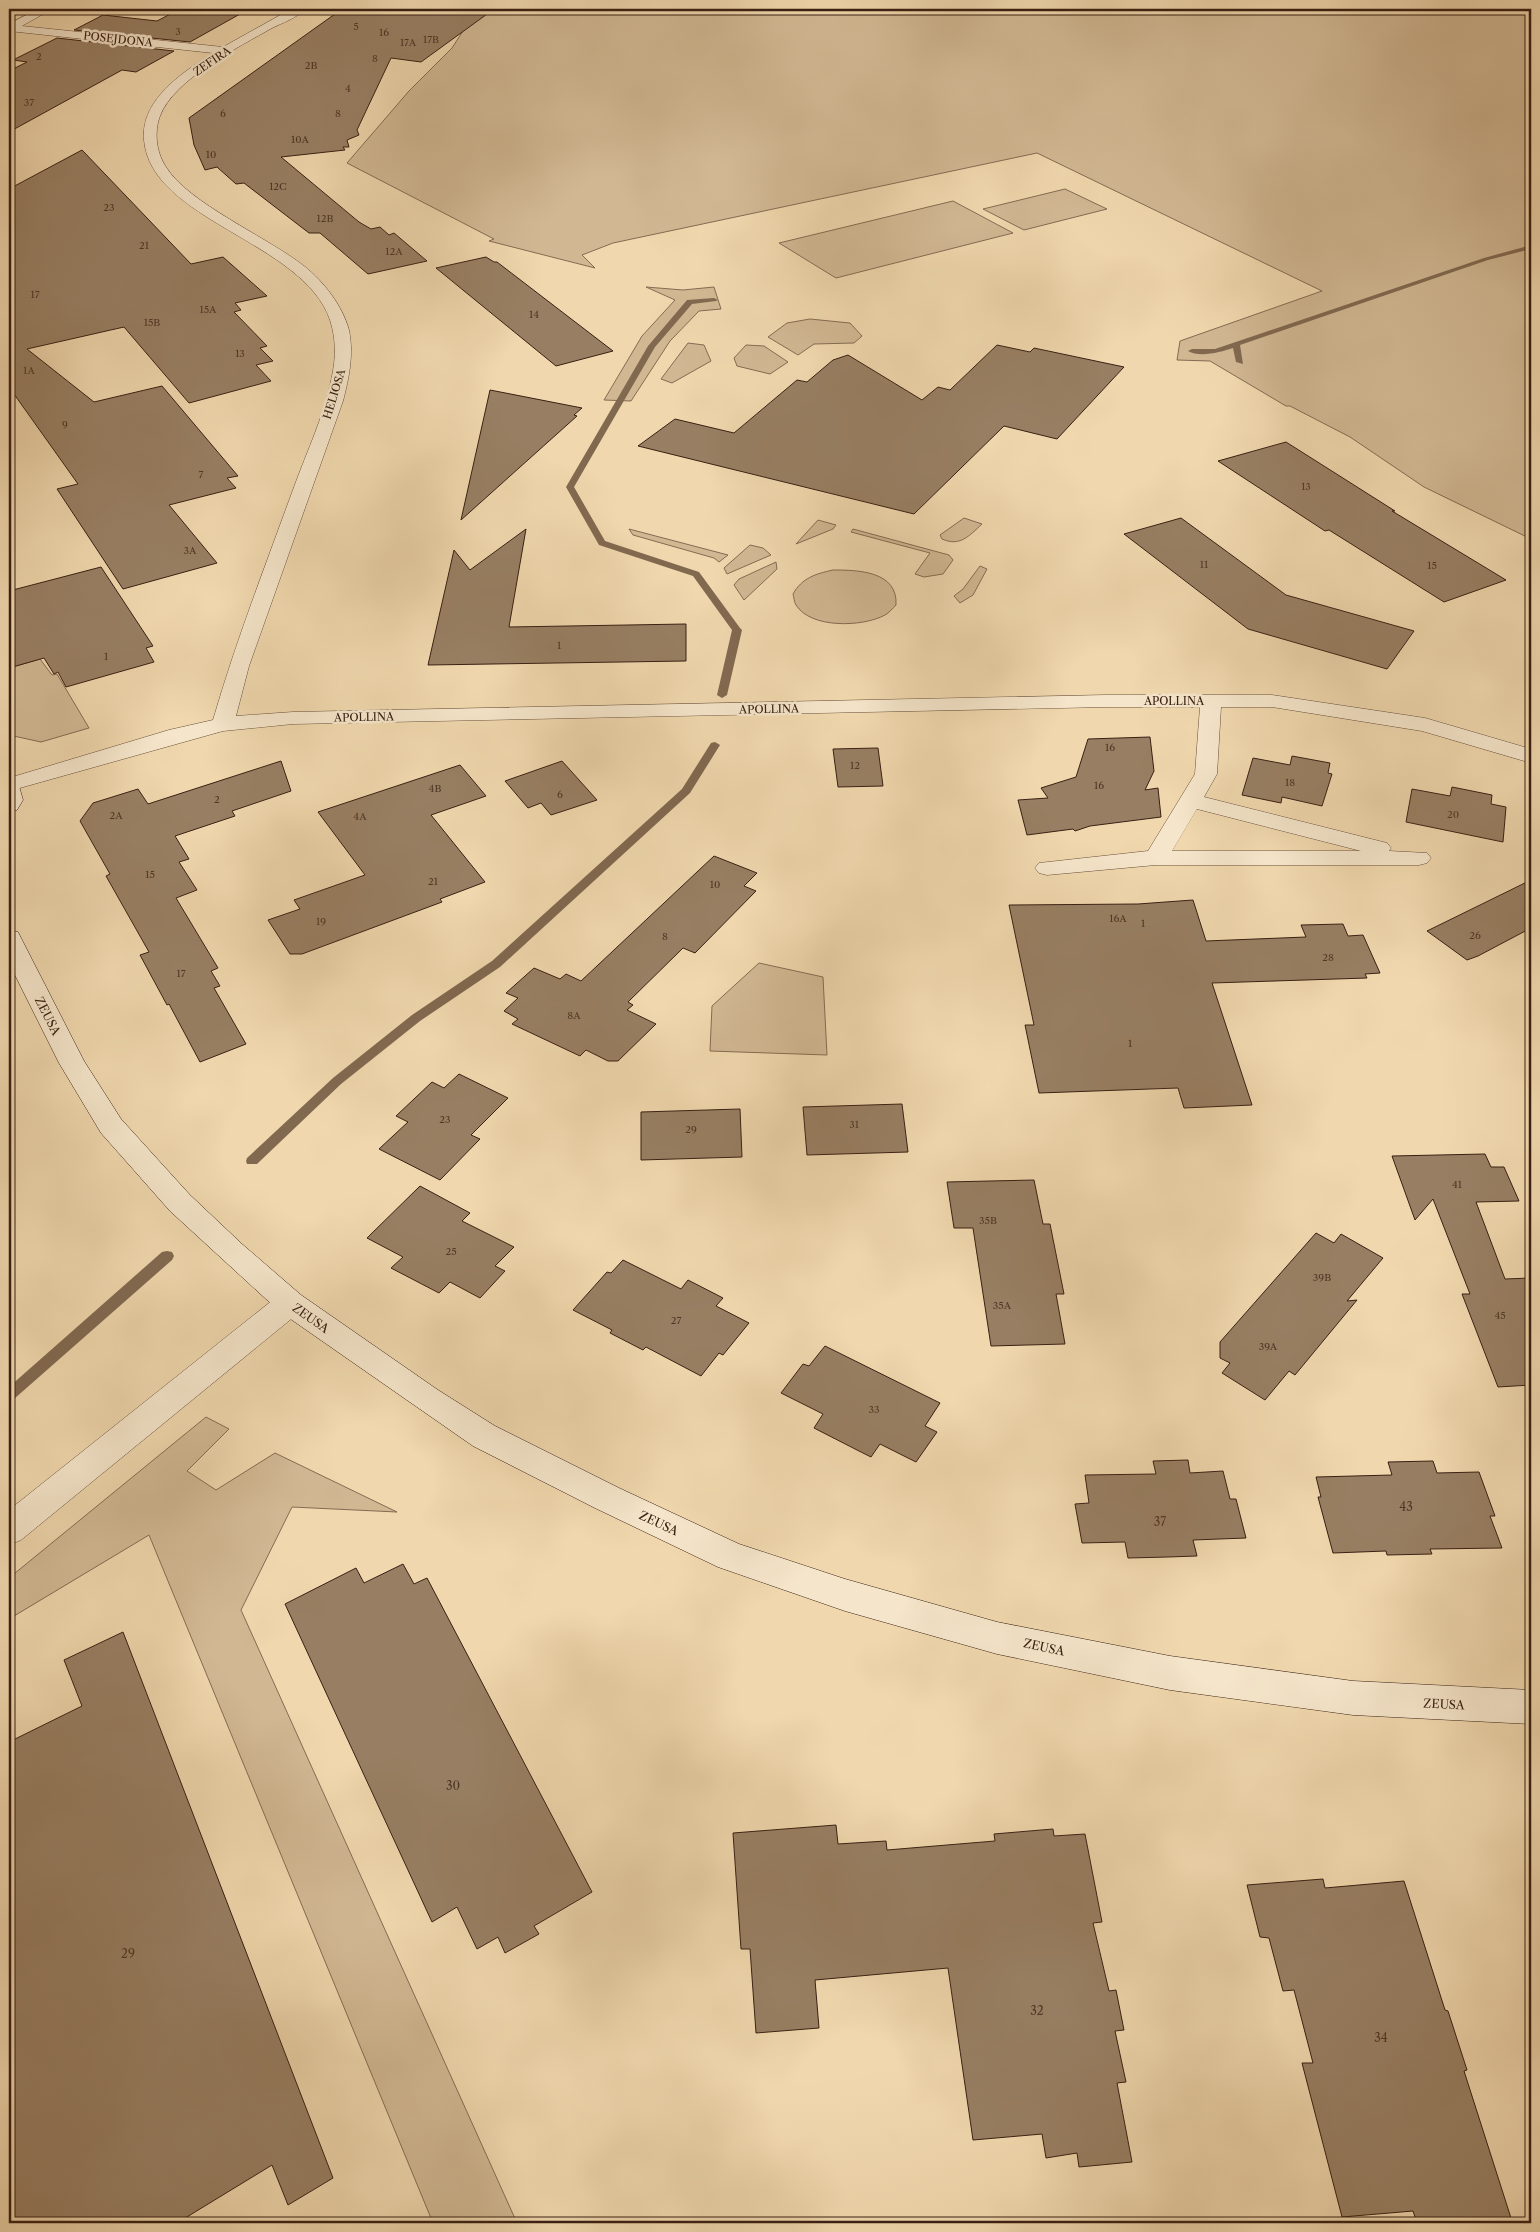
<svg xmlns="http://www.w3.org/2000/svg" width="1540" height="2232" viewBox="0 0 1540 2232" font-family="'Libre Caslon Text',serif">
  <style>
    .green { fill: #d1b893; stroke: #846c53 }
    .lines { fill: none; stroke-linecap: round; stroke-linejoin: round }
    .stream { fill: #816950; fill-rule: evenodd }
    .building { fill: #987f63; stroke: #382013 }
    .street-casing { stroke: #664e3a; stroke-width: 1 }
    .secondary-casing { stroke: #382013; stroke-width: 1 }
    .street { fill: #f5e5ca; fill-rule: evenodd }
    .secondary { fill: #f5e5ca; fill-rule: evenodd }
    .labels { text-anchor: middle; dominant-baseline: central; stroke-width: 5; stroke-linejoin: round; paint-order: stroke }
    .number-label { font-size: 10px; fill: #503827 }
    .far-street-label { font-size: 11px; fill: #382013; stroke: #f5e5ca }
    .street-label { font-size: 12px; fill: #382013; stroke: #f5e5ca }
    .near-number-label { font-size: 12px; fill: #503827 }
  </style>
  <rect width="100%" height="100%" fill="#f0d7ad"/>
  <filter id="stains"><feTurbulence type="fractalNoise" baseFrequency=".004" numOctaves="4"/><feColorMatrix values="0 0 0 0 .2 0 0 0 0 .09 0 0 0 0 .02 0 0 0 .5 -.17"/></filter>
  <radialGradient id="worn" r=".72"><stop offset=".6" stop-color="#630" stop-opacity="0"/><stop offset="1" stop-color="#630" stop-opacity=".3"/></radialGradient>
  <path class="green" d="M 477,9 L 1531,9 L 1531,539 L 1424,487 L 1350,437 L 1290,406 L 1286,406 L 1210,361 L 1177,360 L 1180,341 L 1322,291 L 1037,153 L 613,243 L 582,255 L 595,268 L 489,241 L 494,239 L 347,163 L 409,91 L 452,48 Z
    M 1065,189 L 1107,209 L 1024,230 L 983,209 Z
    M 953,201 L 1013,233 L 836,278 L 779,243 Z
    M 646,287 L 683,290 L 714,287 L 721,309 L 699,311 L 670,341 L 631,401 L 604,400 L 642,336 L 675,300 Z
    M 810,319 L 850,323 L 862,336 L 854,343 L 814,344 L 798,355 L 768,337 L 787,323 Z
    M 688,343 L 704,345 L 711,361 L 672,383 L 661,379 Z
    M 746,345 L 764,346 L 788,362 L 770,374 L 737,366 L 734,358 Z
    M 964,518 L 982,524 C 969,536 960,547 942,539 L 940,535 Z
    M 818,520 L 836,525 L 833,529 L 796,544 Z
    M 629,529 L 728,555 L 719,562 L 714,558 L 633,535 Z
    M 853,529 L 949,555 L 953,560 L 943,574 L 924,577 L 915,574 L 930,553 L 851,532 Z
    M 750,545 L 763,548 L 771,555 L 727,574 L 724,568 Z
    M 776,562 L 777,569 L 744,600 L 734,585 L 739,579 Z
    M 980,566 L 987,569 L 973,595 L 960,603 L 954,596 L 963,589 Z
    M 833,570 C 858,570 898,571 896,605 C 893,608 889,613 885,615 C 863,627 811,629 796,605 C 794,602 794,597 793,594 C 802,578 815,574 833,570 Z
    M 40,659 L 52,675 L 57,674 L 89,728 L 41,742 L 9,735 L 9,668 Z
    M 759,963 L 823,977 L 827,1055 L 710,1051 L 712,1006 Z
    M 206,1417 L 229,1429 L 187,1471 L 216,1490 L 275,1453 L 397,1512 L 292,1507 L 241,1610 L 517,2223 L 433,2223 L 149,1535 L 9,1619 L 9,1578 Z"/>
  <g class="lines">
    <path class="stream" d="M 1531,245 L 1531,249 L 1488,260 L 1240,345 L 1243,364 L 1236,362 L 1233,348 C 1221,352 1200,358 1188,351 L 1192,349 L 1215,349 L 1484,258 Z
      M 714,298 L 718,300 L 716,301 L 692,304 L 655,347 L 574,487 L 605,541 L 699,572 L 740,628 L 742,630 L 727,695 L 722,698 L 717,695 L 732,630 L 693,576 L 599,545 L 566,487 L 648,346 L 687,300 Z
      M 715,742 L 720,745 L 690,793 L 500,967 L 420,1021 L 341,1084 L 257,1164 L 247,1164 L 246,1161 L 247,1158 L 333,1078 L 412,1015 L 492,961 L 682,789 L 711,743 Z
      M 167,1251 L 172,1252 L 174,1256 L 172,1260 L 14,1399 L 9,1401 L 9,1387 L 162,1252 Z"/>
  </g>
  <path class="building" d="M 180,9 L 249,9 L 190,42 L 74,30 L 103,15 L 157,21 Z
    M 342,9 L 494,9 L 421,62 L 391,58 L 357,130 L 359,135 L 347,140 L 349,147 L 343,147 L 345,150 L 281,157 L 359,222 L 371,229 L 380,227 L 389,235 L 394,233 L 427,261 L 368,274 L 320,233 L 309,233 L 244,183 L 236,184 L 217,167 L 205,170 L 194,145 L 189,118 Z
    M 57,38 L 174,51 L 136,72 L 122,70 L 9,132 L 9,71 L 27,62 L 13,60 Z
    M 82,150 L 191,264 L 223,257 L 267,296 L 235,303 L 241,310 L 234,312 L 267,346 L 260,348 L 273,361 L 256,365 L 271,381 L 189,403 L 124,327 L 27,349 L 94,402 L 162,386 L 238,476 L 227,478 L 236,488 L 169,505 L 217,563 L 123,589 L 57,489 L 78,484 L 9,387 L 9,189 Z
    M 486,257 L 494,262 L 497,262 L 613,351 L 556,366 L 436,268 Z
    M 997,345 L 1030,352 L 1034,348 L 1124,367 L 1057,439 L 1004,426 L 914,514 L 638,446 L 675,419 L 734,433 L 797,380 L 807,382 L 833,360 L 848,355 L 922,400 L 938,387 L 950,390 Z
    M 490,390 L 582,408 L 574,415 L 577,416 L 461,520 Z
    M 1286,442 L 1395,511 L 1392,511 L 1506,580 L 1444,602 L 1329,530 L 1325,531 L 1218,461 Z
    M 1181,518 L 1286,595 L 1414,631 L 1387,669 L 1248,629 L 1124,534 Z
    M 526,529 L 509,627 L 686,624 L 686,661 L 428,665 L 454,550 L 470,570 Z
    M 101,567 L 153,646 L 146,648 L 154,662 L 66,687 L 58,672 L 54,674 L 44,658 L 9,668 L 9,591 Z
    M 1150,737 L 1154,771 L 1145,790 L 1158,788 L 1161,817 L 1090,826 L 1075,831 L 1073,829 L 1027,835 L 1018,800 L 1048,798 L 1041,788 L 1076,777 L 1088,739 Z
    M 878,748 L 883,786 L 838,787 L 833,749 Z
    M 1292,756 L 1330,763 L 1328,773 L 1332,774 L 1322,806 L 1282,797 L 1281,803 L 1242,795 L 1253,758 L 1290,765 Z
    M 281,761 L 291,791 L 232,811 L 235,816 L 175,836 L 189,859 L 179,862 L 197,890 L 176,898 L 218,968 L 211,971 L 220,986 L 214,988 L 246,1044 L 200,1062 L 169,1004 L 167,1005 L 140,955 L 149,952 L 106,876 L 110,874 L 80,821 L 93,803 L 138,789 L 148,804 Z
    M 562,761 L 597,800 L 551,815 L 541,803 L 528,808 L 505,781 Z
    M 460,765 L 486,796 L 431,815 L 485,882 L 440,899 L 442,902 L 302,954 L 290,954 L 268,920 L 300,909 L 294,900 L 365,875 L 318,812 Z
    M 1452,787 L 1492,795 L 1491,804 L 1506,807 L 1503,842 L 1406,822 L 1412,789 L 1450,796 Z
    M 714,856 L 757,873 L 744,886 L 756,891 L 695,953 L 683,948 L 628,1002 L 633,1005 L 627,1010 L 656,1024 L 618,1061 L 608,1061 L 586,1050 L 580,1056 L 512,1024 L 518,1019 L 504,1011 L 518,998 L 506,993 L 534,968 L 560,979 L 566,974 L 581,981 Z
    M 1531,880 L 1531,928 L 1478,956 L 1467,960 L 1427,931 Z
    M 1193,900 L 1206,941 L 1306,937 L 1301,925 L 1343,924 L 1348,936 L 1363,935 L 1380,973 L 1365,974 L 1367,978 L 1212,983 L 1252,1105 L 1184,1108 L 1178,1088 L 1039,1093 L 1025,1025 L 1034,1025 L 1009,905 L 1138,904 Z
    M 459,1074 L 508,1098 L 471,1135 L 480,1139 L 440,1180 L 379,1149 L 408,1122 L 396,1116 L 432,1082 L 444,1088 Z
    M 902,1104 L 908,1152 L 807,1155 L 803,1107 Z
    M 740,1109 L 742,1157 L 641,1160 L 641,1112 Z
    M 1485,1154 L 1491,1167 L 1504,1167 L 1519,1201 L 1476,1202 L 1505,1279 L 1531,1278 L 1531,1385 L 1498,1387 L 1462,1294 L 1470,1294 L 1433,1199 L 1415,1220 L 1392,1156 Z
    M 1034,1180 L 1043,1224 L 1050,1224 L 1064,1294 L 1056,1294 L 1065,1344 L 991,1346 L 973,1228 L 954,1228 L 947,1182 Z
    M 420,1186 L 470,1213 L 462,1221 L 514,1247 L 495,1266 L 505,1271 L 480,1298 L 450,1282 L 439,1293 L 391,1268 L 403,1257 L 367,1238 Z
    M 1316,1233 L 1334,1243 L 1341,1234 L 1383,1258 L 1347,1301 L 1357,1300 L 1295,1375 L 1289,1371 L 1265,1400 L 1222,1373 L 1230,1363 L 1220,1358 L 1220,1342 Z
    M 623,1260 L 681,1289 L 688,1280 L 723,1298 L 716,1306 L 749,1323 L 723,1355 L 719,1353 L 701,1376 L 646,1347 L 643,1350 L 610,1333 L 612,1330 L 573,1310 L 607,1272 L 611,1273 Z
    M 825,1346 L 940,1403 L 925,1426 L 937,1432 L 916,1462 L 880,1444 L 871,1457 L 857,1450 L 814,1428 L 823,1414 L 781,1393 L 803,1364 L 809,1366 Z
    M 1188,1460 L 1190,1473 L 1223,1471 L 1230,1499 L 1236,1499 L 1246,1538 L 1193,1540 L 1197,1556 L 1168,1557 L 1128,1558 L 1125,1542 L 1082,1543 L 1075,1504 L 1089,1503 L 1085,1475 L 1156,1474 L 1153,1461 Z
    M 1433,1461 L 1437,1473 L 1479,1472 L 1495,1516 L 1490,1516 L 1502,1548 L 1430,1549 L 1432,1554 L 1387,1555 L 1386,1551 L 1333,1553 L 1318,1497 L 1321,1497 L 1316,1477 L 1392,1475 L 1388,1462 Z
    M 403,1564 L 414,1584 L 427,1578 L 592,1892 L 534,1926 L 539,1934 L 505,1953 L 498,1937 L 477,1949 L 457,1907 L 432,1922 L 285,1604 L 356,1568 L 364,1583 Z
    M 123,1632 L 333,2178 L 288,2205 L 272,2165 L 177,2223 L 9,2223 L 9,1742 L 82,1706 L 64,1660 Z
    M 836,1825 L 838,1844 L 886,1841 L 887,1850 L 995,1841 L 994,1834 L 1053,1829 L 1054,1836 L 1085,1834 L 1102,1922 L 1093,1923 L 1109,1991 L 1116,1990 L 1124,2030 L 1115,2031 L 1126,2082 L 1117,2083 L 1132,2162 L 1079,2167 L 1077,2153 L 1046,2158 L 1042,2134 L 973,2140 L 948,1968 L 815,1980 L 819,2028 L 756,2033 L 750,1949 L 741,1949 L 733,1833 Z
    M 1323,1879 L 1325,1888 L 1404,1881 L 1445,2010 L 1448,2011 L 1467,2070 L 1464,2071 L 1511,2218 L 1456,2223 L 1417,2223 L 1413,2211 L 1342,2217 L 1302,2063 L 1313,2063 L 1294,1990 L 1283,1991 L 1269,1938 L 1260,1937 L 1247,1885 Z"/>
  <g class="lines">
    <g class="street-casing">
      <path id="street" d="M 38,9 L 52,9 L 22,26 L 223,47 L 291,9 L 305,9 C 297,18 282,23 272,28 C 239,47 174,79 160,116 C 154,132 156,152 166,167 C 188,203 267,237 304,266 C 324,282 342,305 349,330 C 354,354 349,378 343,401 L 249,666 L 236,716 L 293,712 L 1106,695 L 1272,695 L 1425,718 L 1531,749 L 1531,763 L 1422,731 L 1272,707 L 1221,707 L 1217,774 L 1204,797 L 1387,843 L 1391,848 L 1389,851 L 1427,853 L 1431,858 L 1427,863 L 1419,865 L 1156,865 L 1047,875 L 1039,873 L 1035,868 L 1039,863 L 1148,851 L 1195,774 L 1200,707 L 1106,707 L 293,724 L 223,731 L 9,791 L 9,778 L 169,730 L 213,720 C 236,641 266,564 294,487 C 307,451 325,414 332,376 C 336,357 336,339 330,320 C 303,241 151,221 144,140 C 140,100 183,72 213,53 L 9,31 L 9,24 ZM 1197,809 L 1361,851 L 1172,851 Z
        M 290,1291 L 301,1295 L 305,1303 L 301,1311 L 21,1540 L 9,1545 L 9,1510 L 279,1295 Z"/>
    </g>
    <g class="secondary-casing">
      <path id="secondary" d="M 9,777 L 17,779 L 23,800 L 17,810 L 9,812 Z
        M 9,930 L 18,932 L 21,938 L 84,1061 L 121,1119 L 190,1195 L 242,1244 L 301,1295 L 438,1390 L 495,1426 L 619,1488 L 739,1544 L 845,1579 L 997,1622 L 1170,1656 L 1353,1681 L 1531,1690 L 1531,1724 L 1353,1715 L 1170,1690 L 997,1654 L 845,1611 L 718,1567 L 595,1508 L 473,1446 L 279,1311 L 170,1211 L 101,1133 L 59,1063 L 9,963 Z"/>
    </g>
    <use href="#street" class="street"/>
    <use href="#secondary" class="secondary"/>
  </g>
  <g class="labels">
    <g class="number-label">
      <text x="356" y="26">5</text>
      <text x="178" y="31">3</text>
      <text x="384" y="32">16</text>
      <text x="431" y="39">17B</text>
      <text x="408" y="42">17A</text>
      <text x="39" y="56">2</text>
      <text x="375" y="58">8</text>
      <text x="311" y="65">2B</text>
      <text x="348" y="88">4</text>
      <text x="29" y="102">37</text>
      <text x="223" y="113">6</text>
      <text x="338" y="113">8</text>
      <text x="300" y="139">10A</text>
      <text x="211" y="154">10</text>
      <text x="278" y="186">12C</text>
      <text x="109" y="207">23</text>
      <text x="325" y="218">12B</text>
      <text x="144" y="245">21</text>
      <text x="394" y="251">12A</text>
      <text x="35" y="294">17</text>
      <text x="208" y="309">15A</text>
      <text x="534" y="314">14</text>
      <text x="152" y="322">15B</text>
      <text x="240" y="353">13</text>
      <text x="29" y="370">1A</text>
      <text x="65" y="424">9</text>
      <text x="201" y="474">7</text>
      <text x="1306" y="486">13</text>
      <text x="190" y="550">3A</text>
      <text x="1204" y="564">11</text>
      <text x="1432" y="565">15</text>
      <text x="559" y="645">1</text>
      <text x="106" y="656">1</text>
      <text x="1110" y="747">16</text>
      <text x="855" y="765">12</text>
      <text x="1290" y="782">18</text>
      <text x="1099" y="785">16</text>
      <text x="435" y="788">4B</text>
      <text x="560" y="794">6</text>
      <text x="217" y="799">2</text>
      <text x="1453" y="814">20</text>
      <text x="116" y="815">2A</text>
      <text x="360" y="816">4A</text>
      <text x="150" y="874">15</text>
      <text x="433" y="881">21</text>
      <text x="715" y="884">10</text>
      <text x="1118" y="918">16A</text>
      <text x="321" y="921">19</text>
      <text x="1143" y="923">1</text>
      <text x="1475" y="935">26</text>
      <text x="665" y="936">8</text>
      <text x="1328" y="957">28</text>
      <text x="181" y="973">17</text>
      <text x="574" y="1015">8A</text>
      <text x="1130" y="1043">1</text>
      <text x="445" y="1119">23</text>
      <text x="854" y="1124">31</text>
      <text x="691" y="1129">29</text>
      <text x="1457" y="1184">41</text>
      <text x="988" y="1220">35B</text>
      <text x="451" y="1251">25</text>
      <text x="1322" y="1277">39B</text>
      <text x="1002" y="1305">35A</text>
      <text x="1500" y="1315">45</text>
      <text x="676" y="1320">27</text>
      <text x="1268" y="1346">39A</text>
      <text x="874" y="1409">33</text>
    </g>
    <g class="far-street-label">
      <text transform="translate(118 39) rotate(6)">POSEJDONA</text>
      <text transform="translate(212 61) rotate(-34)">ZEFIRA</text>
      <text transform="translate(334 394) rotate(-73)">HELIOSA</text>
      <text x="1174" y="701">APOLLINA</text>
      <text transform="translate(769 709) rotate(-1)">APOLLINA</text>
      <text transform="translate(364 717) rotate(-1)">APOLLINA</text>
    </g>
    <g class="street-label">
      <text transform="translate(48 1016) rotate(63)">ZEUSA</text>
      <text transform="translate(311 1318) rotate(35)">ZEUSA</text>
      <text transform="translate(659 1523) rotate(25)">ZEUSA</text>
      <text transform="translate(1044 1647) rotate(12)">ZEUSA</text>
      <text transform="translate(1444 1704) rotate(3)">ZEUSA</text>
    </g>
    <g class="near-number-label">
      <text x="1406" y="1506">43</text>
      <text x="1160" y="1521">37</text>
      <text x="453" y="1785">30</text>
      <text x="128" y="1953">29</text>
      <text x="1037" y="2010">32</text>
      <text x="1381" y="2037">34</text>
    </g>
  </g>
  <rect width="1540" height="2232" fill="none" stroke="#f0d7ad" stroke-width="30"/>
  <rect x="10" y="10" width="1520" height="2212" fill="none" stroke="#382013" stroke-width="2.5"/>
  <rect x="15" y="15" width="1510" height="2202" fill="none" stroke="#382013"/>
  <rect width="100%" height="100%" filter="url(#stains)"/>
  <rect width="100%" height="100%" fill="url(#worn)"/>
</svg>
